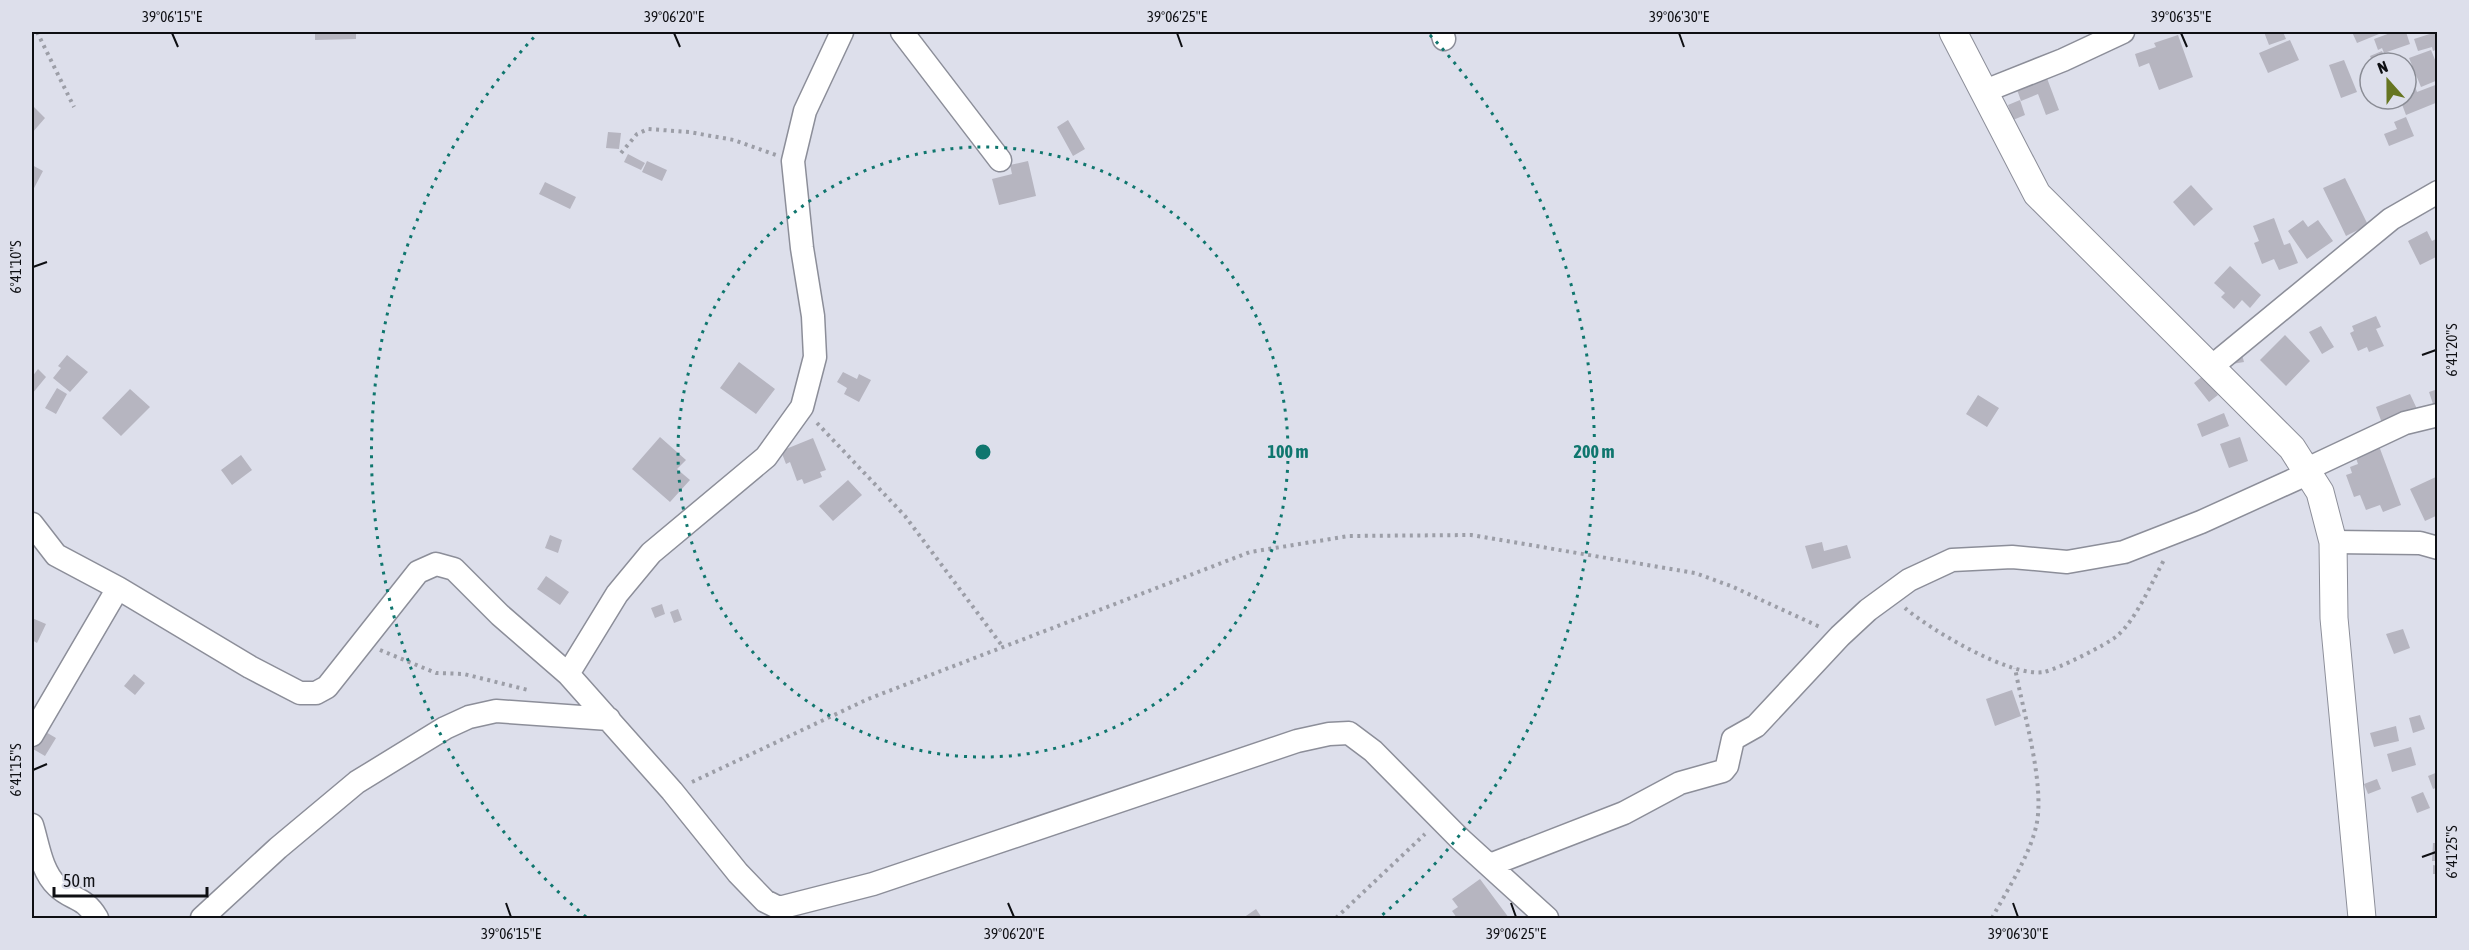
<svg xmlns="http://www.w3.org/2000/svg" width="2469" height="950" viewBox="0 0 2469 950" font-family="'Asap Condensed',sans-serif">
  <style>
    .building { fill: #b6b5c0 }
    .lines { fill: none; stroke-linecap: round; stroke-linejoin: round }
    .minor-casing { stroke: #8c8e99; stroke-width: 25 }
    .tertiary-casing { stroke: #8c8e99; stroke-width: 29 }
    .path { stroke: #9c9ea7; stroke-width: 4; stroke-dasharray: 3 4.5; stroke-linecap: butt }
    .minor { stroke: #fff; stroke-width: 22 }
    .tertiary { stroke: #fff; stroke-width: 27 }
    .ticks { fill: none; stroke: #0e0f13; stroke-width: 2 }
    .ring { fill: none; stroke: #0f766e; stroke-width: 3; stroke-dasharray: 3 6 }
    .centre { fill: #0f766e; stroke: #dddfeb; stroke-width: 3 }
    .ring-label { font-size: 18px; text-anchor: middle; font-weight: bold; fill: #0f766e; stroke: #dddfeb; stroke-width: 6; stroke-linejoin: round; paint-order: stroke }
    .neatline { fill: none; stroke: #0e0f13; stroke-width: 2 }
    .ticks-label { font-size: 15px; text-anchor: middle; fill: #0e0f13 }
  </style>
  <rect width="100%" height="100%" fill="#dddfeb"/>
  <path class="building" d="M 315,32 L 356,32 L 356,39 L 315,40 Z
    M 2264,32 L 2283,32 L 2286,39 L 2269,45 Z
    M 2352,32 L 2378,32 L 2379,34 L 2357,43 Z
    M 2393,32 L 2406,32 L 2410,44 L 2384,53 L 2382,48 L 2378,50 L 2374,39 Z
    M 2436,32 L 2438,49 L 2433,51 L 2432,47 L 2418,51 L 2414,39 Z
    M 2178,35 L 2193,77 L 2159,90 L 2149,63 L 2139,67 L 2135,54 L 2156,47 L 2154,43 Z
    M 2290,40 L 2299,60 L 2268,73 L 2259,53 Z
    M 2431,50 L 2438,67 L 2438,80 L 2421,87 L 2409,58 Z
    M 2382,51 L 2387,63 L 2373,63 L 2370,56 Z
    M 2344,60 L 2357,92 L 2341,98 L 2329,65 Z
    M 2045,73 L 2059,110 L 2046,115 L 2038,94 L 2021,101 L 2015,84 Z
    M 2411,75 L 2417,92 L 2438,84 L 2438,102 L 2406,115 L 2400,99 L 2406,99 L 2406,77 Z
    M 2020,100 L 2025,115 L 2013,120 L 2008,105 Z
    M 32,105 L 45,118 L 32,133 Z
    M 2406,117 L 2414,136 L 2389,146 L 2384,134 L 2397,129 L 2394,122 Z
    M 1068,120 L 1085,149 L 1073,156 L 1057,127 Z
    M 608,132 L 621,133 L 619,149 L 606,148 Z
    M 628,154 L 645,163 L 641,170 L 624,162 Z
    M 647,161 L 667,170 L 662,181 L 642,172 Z
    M 1028,161 L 1036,196 L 999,205 L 992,179 L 1012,174 L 1010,165 Z
    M 32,165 L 43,171 L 32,192 Z
    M 2345,178 L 2368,225 L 2346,236 L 2323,188 Z
    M 545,182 L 576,197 L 570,209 L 539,194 Z
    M 2191,185 L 2213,209 L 2194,226 L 2173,202 Z
    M 2274,218 L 2284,245 L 2290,243 L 2298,263 L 2279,270 L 2274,259 L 2262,264 L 2254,243 L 2259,241 L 2253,226 Z
    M 2303,220 L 2308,227 L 2318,220 L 2333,241 L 2307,259 L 2288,231 Z
    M 2427,231 L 2432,241 L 2436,239 L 2438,242 L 2438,256 L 2420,265 L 2408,241 Z
    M 2230,266 L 2261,295 L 2250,308 L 2242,300 L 2234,309 L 2221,297 L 2225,293 L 2214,283 Z
    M 2376,316 L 2381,327 L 2376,329 L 2384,346 L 2369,352 L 2367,347 L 2358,351 L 2350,333 L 2354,331 L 2352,326 Z
    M 2321,326 L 2334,347 L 2322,354 L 2309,332 Z
    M 2285,335 L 2310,361 L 2286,386 L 2260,360 Z
    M 2241,351 L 2244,362 L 2232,364 Z
    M 67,355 L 88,372 L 70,392 L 53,378 L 61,368 L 58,366 Z
    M 739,362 L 775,389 L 756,414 L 720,388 Z
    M 38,369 L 46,377 L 32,394 L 32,377 Z
    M 843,372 L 857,379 L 859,374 L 871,380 L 859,402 L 844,394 L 847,388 L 837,382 Z
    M 2203,376 L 2218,395 L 2209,402 L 2194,383 Z
    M 57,388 L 67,394 L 56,414 L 45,408 Z
    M 130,389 L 150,407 L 121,436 L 102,418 Z
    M 2438,389 L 2438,409 L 2435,410 L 2429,392 Z
    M 2410,394 L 2417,409 L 2382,423 L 2376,407 Z
    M 1978,395 L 1999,408 L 1987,427 L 1966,414 Z
    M 2224,413 L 2229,426 L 2202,437 L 2197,424 Z
    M 660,437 L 686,460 L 677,469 L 690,480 L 670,502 L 632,469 Z
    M 2240,437 L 2248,461 L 2229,468 L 2220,444 Z
    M 813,438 L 826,470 L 820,472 L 822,477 L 804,484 L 802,479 L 797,481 L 790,462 L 786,464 L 781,451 Z
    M 2379,446 L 2401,505 L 2383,512 L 2380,505 L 2366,510 L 2360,495 L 2354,497 L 2346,475 L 2352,473 L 2350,467 L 2358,464 L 2355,455 Z
    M 241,455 L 252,470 L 232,485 L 221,470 Z
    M 2438,476 L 2438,515 L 2425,521 L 2410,489 Z
    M 848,480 L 862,495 L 833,521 L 819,506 Z
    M 550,535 L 562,540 L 558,553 L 545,548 Z
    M 1822,542 L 1824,551 L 1847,545 L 1851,558 L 1812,569 L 1805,546 Z
    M 546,576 L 569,592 L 560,605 L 537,589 Z
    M 662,604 L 665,614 L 655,618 L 651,608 Z
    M 678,609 L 682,620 L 674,623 L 670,612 Z
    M 32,618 L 46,624 L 37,643 L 32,640 Z
    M 2403,629 L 2410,648 L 2394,654 L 2386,634 Z
    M 134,674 L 145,683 L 135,695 L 124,686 Z
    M 2012,690 L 2021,716 L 1995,726 L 1986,699 Z
    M 2420,715 L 2425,729 L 2413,733 L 2409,718 Z
    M 2396,726 L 2399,741 L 2374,747 L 2370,733 Z
    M 44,731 L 56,738 L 45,756 L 33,749 Z
    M 2411,747 L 2416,765 L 2392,772 L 2387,754 Z
    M 2438,772 L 2438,787 L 2433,789 L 2428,776 Z
    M 2377,779 L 2381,789 L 2368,794 L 2364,784 Z
    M 2423,792 L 2430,808 L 2417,813 L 2411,797 Z
    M 2433,843 L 2438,843 L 2438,861 L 2432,861 Z
    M 2433,865 L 2438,866 L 2438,874 L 2433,874 Z
    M 1480,879 L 1509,918 L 1457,918 L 1452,911 L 1458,907 L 1452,899 Z
    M 1256,909 L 1262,918 L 1243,918 Z"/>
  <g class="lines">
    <g class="minor-casing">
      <path id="minor" d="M 902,32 L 1000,160
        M 1442,32 L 1444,39
        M 1985,91 L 2063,60 L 2123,32
        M 2210,368 L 2391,219 L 2438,192
        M 2307,469 L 2405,423 L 2438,415
        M 32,524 L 56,555 L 118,588 L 250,667 L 300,693 L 316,693 L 327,687 L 418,572 L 436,564 L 454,569 L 500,615 L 568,674 L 672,791 L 738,873 L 765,901 L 779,908 L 873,884 L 1297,741 L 1329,734 L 1349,733 L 1373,751 L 1459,838 L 1547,918
        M 2333,542 L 2420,543 L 2438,548
        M 568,674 L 617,594 L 651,553 L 766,457 L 802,407 L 815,357 L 813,316 L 802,248 L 793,161 L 805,111 L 842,32
        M 32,735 L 118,588
        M 32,825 C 38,844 41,871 57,886 C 71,900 84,896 97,918
        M 1490,865 L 1624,813 L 1680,783 L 1723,771 L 1727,766 L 1733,739 L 1756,726 L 1840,636 L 1868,610 L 1909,580 L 1952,560 L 2012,557 L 2067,562 L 2124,552 L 2201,522 L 2309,473
        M 202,918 L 278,848 L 357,782 L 445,728 L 469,717 L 496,711 L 609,719"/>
    </g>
    <g class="tertiary-casing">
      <path id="tertiary" d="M 1953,32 L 2037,194 L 2292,448 L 2320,492 L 2333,542 L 2334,618 L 2362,918"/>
    </g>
    <path class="path" d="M 37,32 L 74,107
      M 621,153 L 637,134 L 648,129 L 689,132 L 734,140 L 776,155
      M 817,423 L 905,516 L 1003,647
      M 1905,608 C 1929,629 2011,678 2044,672 C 2058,669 2106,645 2117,636 C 2136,620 2153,580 2165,558
      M 380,650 L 436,673 L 464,674 L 528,690
      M 692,782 L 868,699 L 1250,552 L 1349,536 L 1471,535 L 1695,573 L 1731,586 L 1820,627
      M 1336,918 L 1425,834
      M 1992,918 C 2007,890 2028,859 2036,827 C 2046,786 2023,712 2015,668"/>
    <use href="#minor" class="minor"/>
    <use href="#tertiary" class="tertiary"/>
  </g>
  <path class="ticks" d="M 172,33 L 178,47M 674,33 L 680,47M 1177,33 L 1182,47M 1679,33 L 1684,47M 2181,33 L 2187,47M 33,267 L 47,262M 2422,355 L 2436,350M 33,770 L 47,764M 2422,857 L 2436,852M 506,903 L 511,917M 1008,903 L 1014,917M 1511,903 L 1516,917M 2013,903 L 2018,917"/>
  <g class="ring">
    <circle cx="983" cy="452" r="305"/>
    <path d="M586 917A611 611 0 0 1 536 35M1430 35A611 611 0 0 1 1380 917"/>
  </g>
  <circle cx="983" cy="452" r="9" class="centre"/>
  <g class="ring-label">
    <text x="1288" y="458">100 m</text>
    <text x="1594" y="458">200 m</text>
  </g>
  <rect width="2469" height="950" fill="none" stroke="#dddfeb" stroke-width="66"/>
  <g transform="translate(2388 81) rotate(339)"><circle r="28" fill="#dddfeb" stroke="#8a8c95" stroke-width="1.5"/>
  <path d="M0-4.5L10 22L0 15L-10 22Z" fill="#667521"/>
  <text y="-9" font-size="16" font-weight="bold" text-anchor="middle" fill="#0e0f13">N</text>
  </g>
  <path d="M54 887v9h153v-9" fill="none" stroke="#0e0f13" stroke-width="3"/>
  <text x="63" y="887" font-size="18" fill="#0e0f13" stroke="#dddfeb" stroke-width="4.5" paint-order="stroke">50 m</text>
  <rect x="33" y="33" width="2403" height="884" class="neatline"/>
  <g class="ticks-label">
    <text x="172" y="22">39°06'15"E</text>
    <text x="674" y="22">39°06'20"E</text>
    <text x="1177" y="22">39°06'25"E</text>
    <text x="1679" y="22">39°06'30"E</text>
    <text x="2181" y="22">39°06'35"E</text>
    <text transform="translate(16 267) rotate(-90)" y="5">6°41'10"S</text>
    <text transform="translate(2452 350) rotate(-90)" y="5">6°41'20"S</text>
    <text transform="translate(16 770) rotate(-90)" y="5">6°41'15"S</text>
    <text transform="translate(2452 852) rotate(-90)" y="5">6°41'25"S</text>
    <text x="511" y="939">39°06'15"E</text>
    <text x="1014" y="939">39°06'20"E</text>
    <text x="1516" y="939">39°06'25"E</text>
    <text x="2018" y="939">39°06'30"E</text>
  </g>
</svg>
